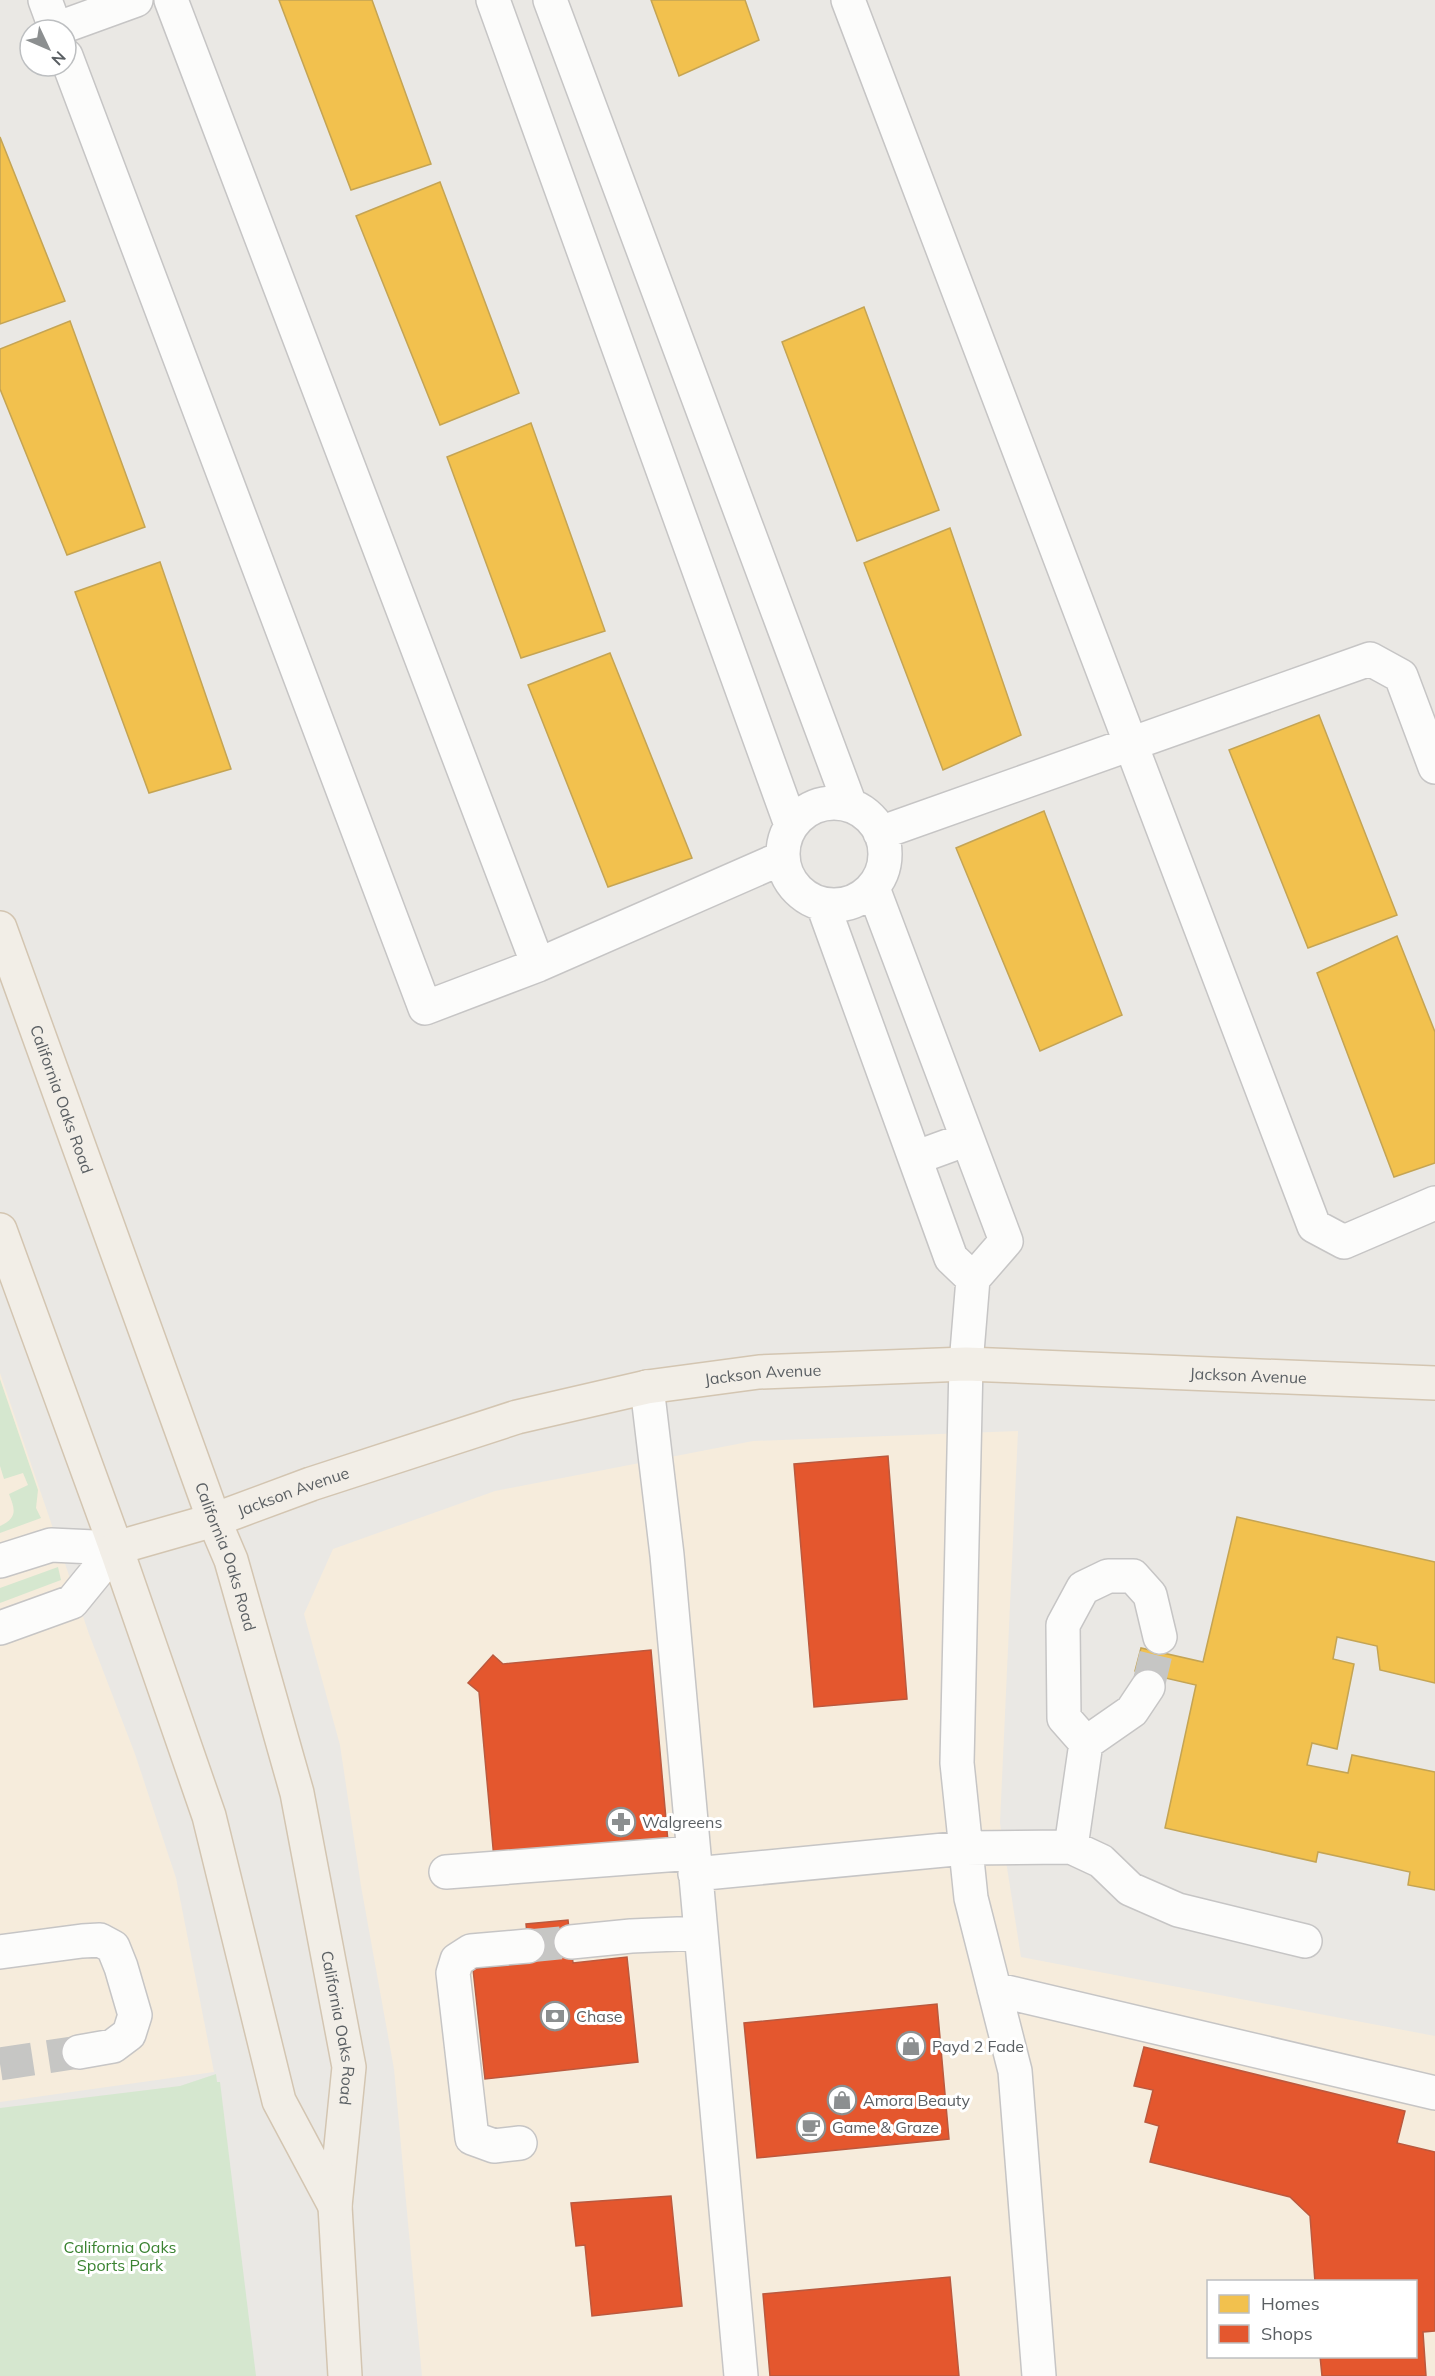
<svg xmlns="http://www.w3.org/2000/svg" width="1435" height="2376" viewBox="0 0 1435 2376" font-family="Mulish,sans-serif">
  <style>
    .commercial { fill: #f6ecdc; fill-rule: evenodd }
    .green { fill: #d5e7cf }
    .homes { fill: #f2c14e; stroke: #c4a454; stroke-width: 1.5 }
    .shops { fill: #e4572e; stroke: #bb593e; stroke-width: 1.5 }
    .lines { fill: none; stroke-linecap: round; stroke-linejoin: round }
    .minor-tunnel { stroke: #c6c6c4; stroke-width: 33; stroke-dasharray: 33 16; stroke-linecap: butt }
    .minor-casing { stroke: #c6c5c5; stroke-width: 36 }
    .major-casing { stroke: #d3c5b1; stroke-width: 36 }
    .minor { stroke: #fcfcfb; stroke-width: 33 }
    .major { stroke: #f2eee7; stroke-width: 33 }
    .labels { text-anchor: middle; dominant-baseline: central; stroke-width: 6; stroke-linejoin: round; paint-order: stroke }
    .street-label { font-size: 16px; fill: #5a5f63; stroke: #fff }
    .poi-label { font-size: 16px; fill: #5a5f63; stroke: #fff; text-anchor: start }
    .park-label { font-size: 16px; fill: #3a8331; stroke: #fff }
  </style>
  <rect width="100%" height="100%" fill="#eae8e4"/>
  <path class="commercial" d="M 0,1373 L 89,1634 L 135,1754 L 176,1878 L 214,2072 L 0,2102 Z
    M 1018,1431 L 1000,1823 L 1021,1957 L 1435,2036 L 1435,2376 L 422,2376 L 394,2069 L 361,1886 L 340,1745 L 304,1614 L 333,1549 L 495,1491 L 753,1441 ZM 1208,2282 L 1416,2282 L 1416,2356 L 1208,2356 Z"/>
  <path class="green" d="M 0,1379 L 38,1490 L 36,1508 L 41,1518 L 0,1533 L 0,1526 C 18,1518 15,1509 9,1494 L 28,1485 L 23,1473 L 4,1479 L 0,1466 Z
    M 58,1567 L 61,1580 L 0,1603 L 0,1588 Z
    M 216,2074 L 217,2082 L 220,2082 L 256,2376 L 0,2376 L 0,2108 L 180,2086 Z"/>
  <path class="homes" d="M 279,0 L 372,0 L 431,164 L 351,190 Z
    M 651,0 L 745,0 L 759,40 L 679,76 Z
    M 0,137 L 65,301 L 0,324 Z
    M 440,182 L 519,393 L 440,425 L 356,216 Z
    M 864,307 L 939,510 L 857,541 L 782,342 Z
    M 70,321 L 145,527 L 67,555 L 0,389 L 0,349 Z
    M 531,423 L 605,631 L 521,658 L 447,457 Z
    M 950,528 L 1021,735 L 943,770 L 864,563 Z
    M 160,562 L 231,769 L 149,793 L 75,592 Z
    M 610,653 L 692,858 L 608,887 L 528,685 Z
    M 1319,715 L 1397,915 L 1308,948 L 1229,750 Z
    M 1044,811 L 1122,1015 L 1040,1051 L 956,848 Z
    M 1397,936 L 1435,1032 L 1435,1163 L 1394,1177 L 1317,973 Z
    M 1237,1517 L 1435,1562 L 1435,1683 L 1380,1670 L 1377,1646 L 1337,1637 L 1333,1659 L 1354,1664 L 1337,1749 L 1312,1743 L 1307,1765 L 1348,1773 L 1352,1755 L 1435,1772 L 1435,1890 L 1408,1885 L 1410,1872 L 1318,1852 L 1316,1862 L 1165,1828 L 1196,1685 L 1135,1671 L 1141,1648 L 1203,1662 Z"/>
  <path class="shops" d="M 888,1456 L 907,1699 L 814,1707 L 794,1464 Z
    M 651,1650 L 668,1842 L 494,1859 L 479,1692 L 468,1683 L 493,1655 L 503,1664 Z
    M 568,1920 L 573,1963 L 627,1957 L 638,2062 L 485,2079 L 473,1969 L 530,1963 L 526,1924 Z
    M 937,2004 L 949,2139 L 757,2158 L 744,2023 Z
    M 1144,2047 L 1405,2111 L 1397,2143 L 1435,2152 L 1435,2331 L 1423,2332 L 1426,2376 L 1322,2376 L 1320,2356 L 1416,2356 L 1416,2282 L 1315,2282 L 1310,2216 L 1290,2197 L 1150,2162 L 1159,2126 L 1145,2122 L 1153,2090 L 1134,2086 Z
    M 671,2196 L 682,2306 L 592,2316 L 585,2245 L 576,2246 L 571,2203 Z
    M 950,2277 L 959,2376 L 770,2376 L 763,2294 Z"/>
  <g class="lines">
    <path class="minor-tunnel" d="M 1148,1687 L 1160,1637
      M 528,1946 L 571,1942
      M 0,2064 L 79,2052"/>
    <g class="minor-casing">
      <path id="minor" d="M 45,0 L 56,30
        M 171,0 L 538,965
        M 493,0 L 791,825
        M 550,0 L 850,805
        M 848,0 L 1314,1226 L 1344,1242 L 1435,1203
        M 56,29 L 136,0
        M 66,56 L 425,1008 L 538,965 L 782,858
        M783 854a51 51 0 1 1 102 0a51 51 0 1 1-102 0Z
        M 880,833 L 1370,659 L 1401,676 L 1435,767
        M 873,888 L 1006,1241 L 973,1279 L 966,1364 L 957,1763 L 971,1898 L 1015,2071 L 1039,2376
        M 823,905 L 951,1258 L 973,1279
        M 915,1158 L 967,1139
        M 647,1387 L 667,1555 L 741,2376
        M 0,1561 L 51,1545 L 116,1548
        M 0,1628 L 72,1602 L 116,1548
        M 1086,1743 L 1064,1718 L 1063,1625 L 1083,1588 L 1108,1576 L 1133,1576 L 1150,1595 L 1160,1637
        M 1071,1847 L 1086,1743 L 1132,1711 L 1148,1687
        M 446,1872 L 693,1853
        M 695,1874 L 965,1848 L 1071,1847 L 1101,1861 L 1130,1889 L 1178,1910 L 1305,1941
        M 571,1942 L 631,1936 L 701,1933
        M 0,1952 L 82,1941 L 100,1940 L 113,1947 L 121,1967 L 135,2015 L 129,2034 L 113,2046 L 79,2052
        M 994,1989 L 1435,2093
        M 520,2143 L 494,2146 L 472,2138 L 453,1973 L 457,1960 L 471,1951 L 528,1946"/>
    </g>
    <g class="major-casing">
      <g id="major">
        <path id="s1" d="M 0,928 L 214,1520 L 231,1560 L 297,1793 L 349,2067 L 335,2206 L 345,2376"/>
        <path d="M 0,1230 L 116,1548 L 209,1816 L 279,2101 L 335,2206"/>
        <path id="s2" d="M 116,1548 L 214,1520 L 311,1484 L 517,1417 L 647,1387 L 759,1372 L 966,1364 L 1435,1383"/>
      </g>
    </g>
    <use href="#minor" class="minor"/>
    <use href="#major" class="major"/>
  </g>
  <defs>
    <g id="pharmacy-ring" transform="scale(1.5)"><circle r="9.5" fill="#fff" stroke="#8c8f90" stroke-width="1.5"/><path d="M-2-6h4v4h4v4h-4v4h-4v-4h-4v-4h4Z" fill="#8c8f90"/></g>
    <g id="bank-ring" transform="scale(1.5)"><circle r="9.5" fill="#fff" stroke="#8c8f90" stroke-width="1.5"/><path d="M-6-4H6V4H-6ZM0-2.3a2.3 2.3 0 1 0 0 4.6a2.3 2.3 0 1 0 0-4.6Z" fill="#8c8f90"/></g>
    <g id="shop-ring" transform="scale(1.5)"><circle r="9.5" fill="#fff" stroke="#8c8f90" stroke-width="1.5"/><path d="M-5-2.5h2.3a2.7 3.5 0 0 1 5.4 0H5L5.5 6h-11ZM-1.5-2.5h3a1.5 2.3 0 0 0-3 0Z" fill="#8c8f90"/></g>
    <g id="cafe-ring" transform="scale(1.5)"><circle r="9.5" fill="#fff" stroke="#8c8f90" stroke-width="1.5"/><path d="M-5.5-4.5H6V0H3Q3 3.5 0 3.5H-2.5Q-5.5 3.5-5.5 0ZM3-3.2v2h1.7v-2ZM-6 4.5H4V6H-6Z" fill="#8c8f90"/></g>
  </defs>
  <g fill-rule="evenodd">
    <use href="#pharmacy-ring" x="621" y="1822"/>
    <use href="#bank-ring" x="555" y="2016"/>
    <use href="#shop-ring" x="911" y="2046"/>
    <use href="#shop-ring" x="842" y="2100"/>
    <use href="#cafe-ring" x="811" y="2127"/>
  </g>
  <g class="labels">
    <g class="street-label">
      <text stroke="none"><textPath href="#s1" startOffset="182">California Oaks Road</textPath></text>
      <text stroke="none"><textPath href="#s2" startOffset="672">Jackson Avenue</textPath></text>
      <text stroke="none"><textPath href="#s2" startOffset="1158">Jackson Avenue</textPath></text>
      <text stroke="none"><textPath href="#s2" startOffset="186">Jackson Avenue</textPath></text>
      <text stroke="none"><textPath href="#s1" startOffset="668">California Oaks Road</textPath></text>
      <text stroke="none"><textPath href="#s1" startOffset="1154">California Oaks Road</textPath></text>
    </g>
    <g class="poi-label">
      <text x="642" y="1822">Walgreens</text>
      <text x="576" y="2016">Chase</text>
      <text x="932" y="2046">Payd 2 Fade</text>
      <text x="863" y="2100">Amora Beauty</text>
      <text x="832" y="2127">Game &amp; Graze</text>
    </g>
    <g class="park-label">
      <text x="120" y="2247">California Oaks<tspan x="120" dy="18">Sports Park</tspan></text>
    </g>
  </g>
  <rect x="1207" y="2280" width="210" height="78" fill="#ffffff" stroke="#bdbfc1" stroke-width="1.5"/>
  <rect x="1219" y="2295" width="30" height="18" fill="#f2c14e" stroke="#bdbfc1" stroke-width="1.5"/>
  <text x="1261" y="2310" font-size="18" fill="#5a5f63">Homes</text>
  <rect x="1219" y="2325" width="30" height="18" fill="#e4572e" stroke="#bdbfc1" stroke-width="1.5"/>
  <text x="1261" y="2340" font-size="18" fill="#5a5f63">Shops</text>
  <g transform="translate(48 48) rotate(134)"><circle r="28" fill="#ffffff" stroke="#bdbfc1" stroke-width="1.5"/>
  <path d="M0-4.5L10 22L0 15L-10 22Z" fill="#8c8f90"/>
  <text y="-9" font-size="16" font-weight="bold" text-anchor="middle" fill="#5a5f63">N</text>
  </g>
</svg>
